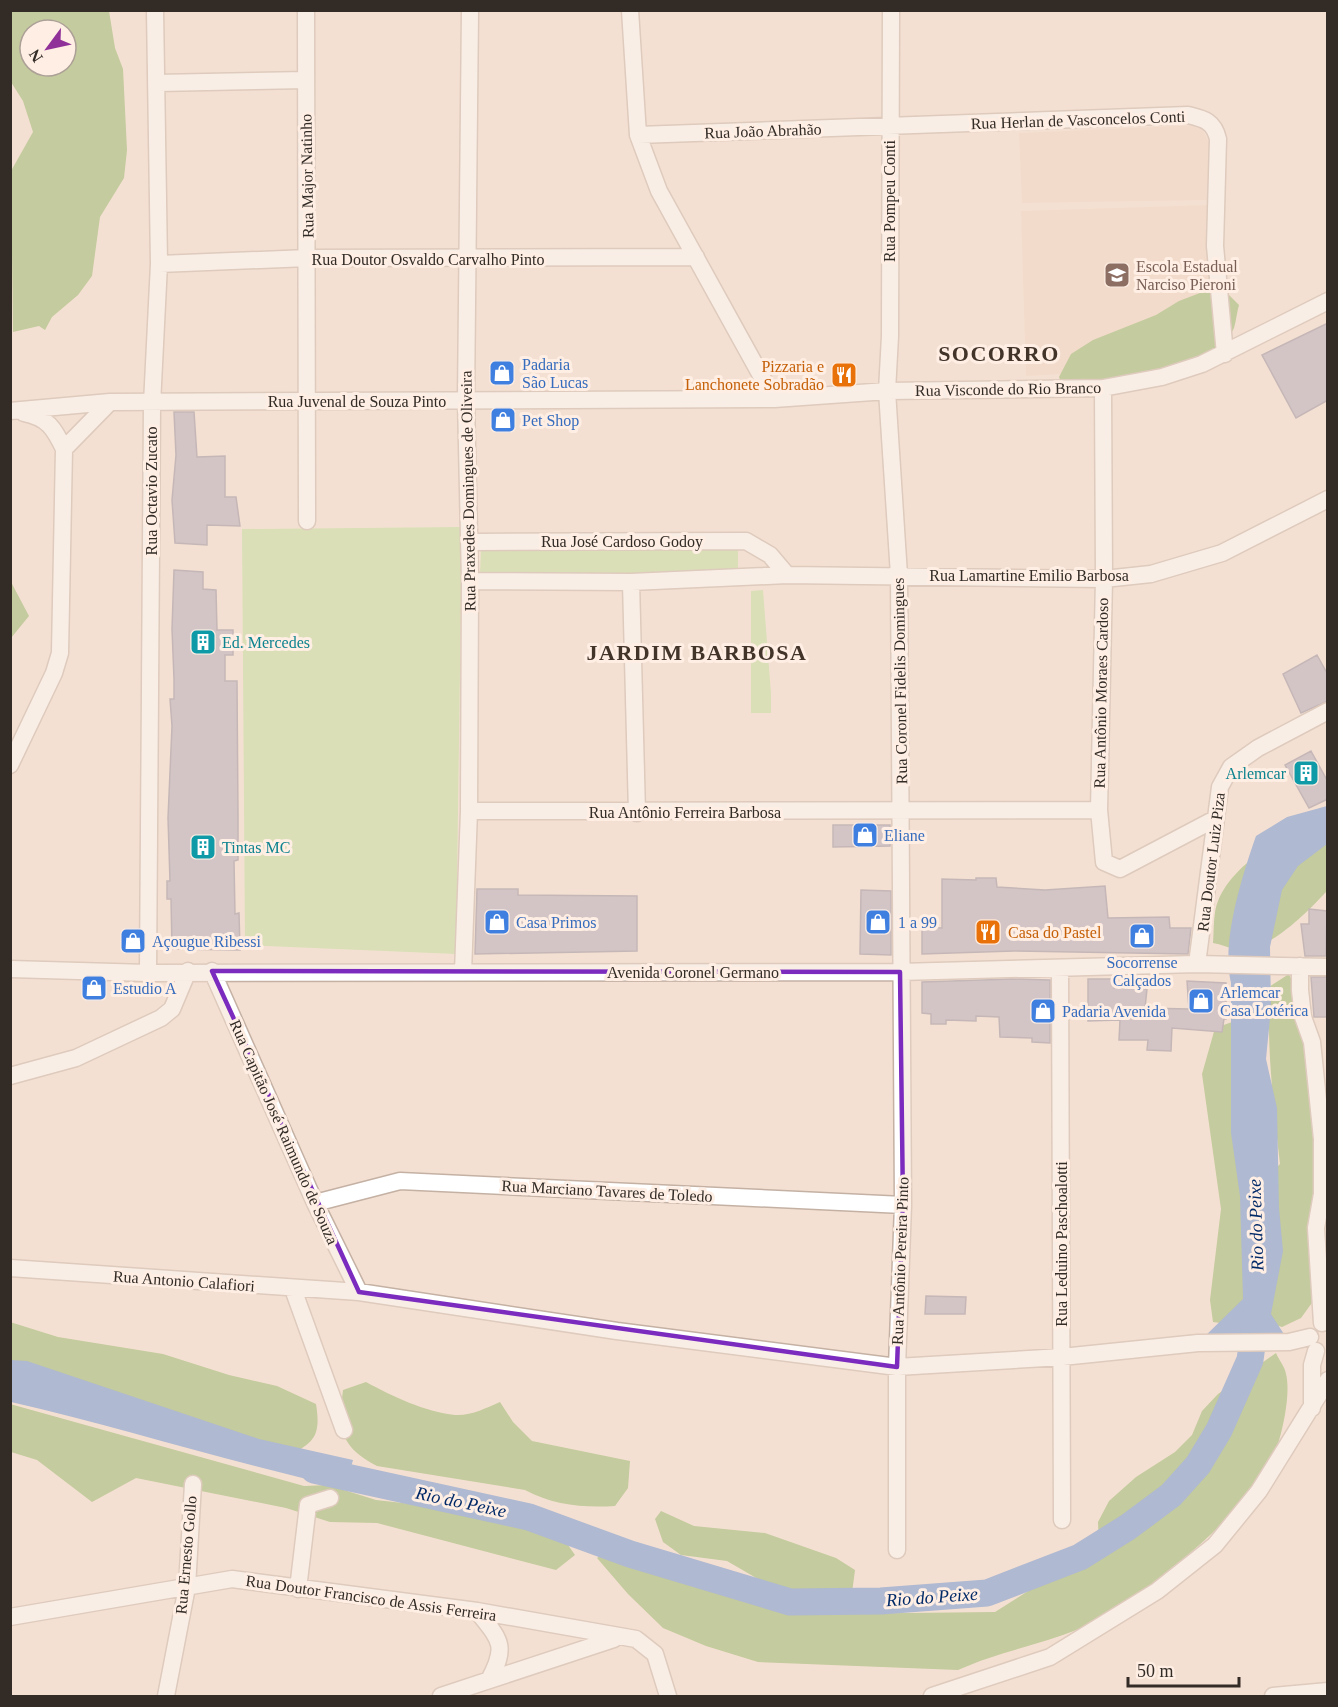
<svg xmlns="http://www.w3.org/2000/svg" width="1338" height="1707" viewBox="0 0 1338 1707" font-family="Georgia,serif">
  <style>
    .built { fill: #efd5c2 }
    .green { fill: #bade98 }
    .forest { fill: #89b15f; fill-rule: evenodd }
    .water { fill: #5c89d0 }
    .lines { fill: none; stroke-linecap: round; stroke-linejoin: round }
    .river { stroke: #5c89d0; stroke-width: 27 }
    .building { fill: #aaa3b6; stroke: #8d8698; stroke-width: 1.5 }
    .minor-casing { stroke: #c4b1a4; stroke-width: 19 }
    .minor { stroke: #fff; stroke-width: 16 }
    .marked { fill: none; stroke: #7b2cbf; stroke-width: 4.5; stroke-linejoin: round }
    .labels { text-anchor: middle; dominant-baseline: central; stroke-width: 6; stroke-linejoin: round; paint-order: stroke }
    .street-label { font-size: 16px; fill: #322b26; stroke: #feeee3 }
    .education-label { font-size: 16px; fill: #785e54; stroke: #feeee3; text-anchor: start }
    .shop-label { font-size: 16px; fill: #366cbe; stroke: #feeee3; text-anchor: start }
    .food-label { font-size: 16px; fill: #c56008; stroke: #feeee3; text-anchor: end }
    .culture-label { font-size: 16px; fill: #0d838f; stroke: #feeee3; text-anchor: start }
    .water-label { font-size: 18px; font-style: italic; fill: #002968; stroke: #feeee3 }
    .district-label { font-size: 22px; font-weight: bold; letter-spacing: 1.5px; fill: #433429; stroke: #feeee3 }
  </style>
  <rect width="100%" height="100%" fill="#f4e0d2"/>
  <path class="built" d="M 1200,125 L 1210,144 L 1208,200 L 1022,203 L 1019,133 Z
    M 1209,205 L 1214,339 L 1147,369 L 1026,376 L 1021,211 Z"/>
  <path class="green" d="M 462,527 L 456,954 L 245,945 L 242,529 Z
    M 481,547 L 738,549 L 738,573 L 480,575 Z
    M 763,590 L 771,693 L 771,713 L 751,713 L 751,591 Z"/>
  <path class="forest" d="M 11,10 L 109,11 L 115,48 L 123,69 L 127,150 L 124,178 L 100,217 L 92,276 L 78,295 L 52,317 L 45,330 L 39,326 L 13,332 L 11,171 L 33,132 L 23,101 L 11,82 ZM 30,30 L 66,30 L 66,66 L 30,66 Z
    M 1223,289 L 1239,305 C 1237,312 1236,321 1234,328 C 1218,367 1103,383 1065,392 L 1059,377 L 1071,354 L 1093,340 L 1156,315 L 1179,301 L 1200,293 Z
    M 11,582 L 29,616 L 11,638 L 10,638 Z
    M 1327,817 L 1327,891 C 1308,911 1267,955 1235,949 C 1228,948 1221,944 1213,943 C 1214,930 1213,913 1218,901 C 1234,861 1290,832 1327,817 Z
    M 1289,974 L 1299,996 L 1319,1087 L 1327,1106 L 1327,1149 L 1314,1300 L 1301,1318 L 1282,1327 L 1269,1323 L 1278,1166 L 1280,1164 C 1275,1120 1270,1077 1269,1033 C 1269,1015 1266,1005 1269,987 Z
    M 1238,1020 L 1248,1317 L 1236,1325 L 1213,1322 L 1210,1300 L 1221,1209 L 1202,1074 L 1215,1028 Z
    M 10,1322 L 58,1337 L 163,1354 L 229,1375 L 277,1386 L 316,1404 C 321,1435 315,1443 287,1456 L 11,1361 Z
    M 1276,1353 C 1279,1360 1285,1367 1286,1374 C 1292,1397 1279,1451 1267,1471 C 1235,1522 1134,1605 1079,1629 C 1040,1645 997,1652 958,1670 L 758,1662 L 706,1646 L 663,1628 L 628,1594 L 597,1558 L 617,1545 L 661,1559 L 774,1606 L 796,1613 L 821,1614 L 995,1612 L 1099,1546 L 1098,1522 L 1109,1501 L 1136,1477 L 1175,1452 L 1192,1435 L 1202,1411 L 1218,1394 Z
    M 366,1382 C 392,1396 425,1412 455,1415 C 471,1416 486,1408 500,1402 L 513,1422 L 532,1441 L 630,1461 L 628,1488 L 615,1506 C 583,1508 553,1505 525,1490 L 377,1466 C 340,1447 338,1429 343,1390 Z
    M 10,1404 L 304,1486 L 328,1485 L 376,1500 L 492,1513 L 494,1515 C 533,1513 553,1521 575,1555 L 556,1570 L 377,1523 L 330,1522 L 286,1508 L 136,1478 L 92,1502 L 37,1460 L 11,1452 Z
    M 661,1511 L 694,1526 L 765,1533 L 836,1558 L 855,1570 L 852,1593 L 832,1606 L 787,1596 L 727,1561 L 681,1555 L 663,1542 L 655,1519 Z"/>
  <path class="water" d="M 1327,806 L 1327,844 L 1298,866 L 1282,890 L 1270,947 L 1271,1008 L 1266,1059 L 1277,1108 L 1279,1208 L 1283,1251 L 1271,1314 L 1289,1342 L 1198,1343 L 1243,1299 L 1240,1196 L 1231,1133 L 1231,983 C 1221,942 1242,876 1256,836 L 1287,817 Z
    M 11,1360 L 27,1361 L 259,1439 L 353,1460 L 345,1488 C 233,1463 123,1428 11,1402 Z"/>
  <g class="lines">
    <path class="river" d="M 314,1470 L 529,1517 L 630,1554 L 790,1602 L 881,1601 L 987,1593 L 1080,1557 L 1128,1527 L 1171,1495 L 1198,1465 L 1219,1430 L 1250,1360 L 1256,1316"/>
  </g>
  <path class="building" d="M 1328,323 L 1328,400 L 1296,418 L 1262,355 Z
    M 174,412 L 194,412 L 197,457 L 225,456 L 225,497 L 236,497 L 240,526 L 207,525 L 207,545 L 175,543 L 172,500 L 176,455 Z
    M 174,570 L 203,572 L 203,589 L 216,590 L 217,630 L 233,630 L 233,655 L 225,655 L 225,681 L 237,681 L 238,815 L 238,860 L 234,861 L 235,914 L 239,913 L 240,950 L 172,949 L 171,899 L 167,899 L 167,881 L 170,881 L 168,818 L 172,726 L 170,699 L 174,699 L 174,679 L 172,629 Z
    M 1317,655 L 1328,675 L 1328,701 L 1301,713 L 1283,674 Z
    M 1311,751 L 1328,782 L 1328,799 L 1309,808 L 1285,765 Z
    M 833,825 L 890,825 L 890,846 L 833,847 Z
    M 976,878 L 996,878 L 997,887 L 1045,890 L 1105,886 L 1108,918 L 1169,917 L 1170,928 L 1191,928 L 1188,954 L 1014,951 L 922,954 L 922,927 L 942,928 L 942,879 L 976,880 Z
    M 477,889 L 518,889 L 518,895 L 637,896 L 637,951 L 475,954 Z
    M 861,890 L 891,891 L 891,955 L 860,954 Z
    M 1309,909 L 1327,911 L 1326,956 L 1305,956 L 1301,924 L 1309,924 Z
    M 1311,977 L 1328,977 L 1328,1017 L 1314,1017 Z
    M 1012,979 L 1050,980 L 1050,1043 L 1032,1042 L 1032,1038 L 1000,1037 L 999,1017 L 976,1016 L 976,1021 L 946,1020 L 946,1024 L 931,1024 L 931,1014 L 922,1013 L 922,982 Z
    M 1088,979 L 1115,979 L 1114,988 L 1147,989 L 1145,1008 L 1189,1009 L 1187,981 L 1226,983 L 1226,1019 L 1224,1019 L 1222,1032 L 1172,1028 L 1171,1051 L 1147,1050 L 1148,1040 L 1119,1040 L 1120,1020 L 1088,1021 Z
    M 926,1296 L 966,1297 L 965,1314 L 925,1314 Z"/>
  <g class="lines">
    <g class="minor-casing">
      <path id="minor" d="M 306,10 L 307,521
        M 630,10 L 638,135 L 659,191 L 774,399
        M 891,10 L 890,336 L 887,391 L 899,575 L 903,1205 L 897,1367 L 897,1550
        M 157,83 L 306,80
        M 638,135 L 1188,115 C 1204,119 1214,121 1218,139 L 1215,246 L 1225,354
        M 159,264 L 308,258 L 696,257
        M 1103,388 L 1104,579 L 1099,810 L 1104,862 L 1120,869 L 1215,819
        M 10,411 L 110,402 L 774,399 L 887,391 L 1103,388 L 1162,377 L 1202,364 L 1328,301
        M 24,413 C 48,418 54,428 64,449
        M 469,542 L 746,541 L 770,555 L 787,575
        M 470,581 L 631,582 L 787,575 L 1104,579 L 1151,574 L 1222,553 L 1328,499
        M 631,582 L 637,813
        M 10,765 L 54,673 L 60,653 L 64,449 L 110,402
        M 469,811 L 1099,810
        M 1197,964 L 1220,787 L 1231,767 L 1258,748 L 1328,711
        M 1300,966 L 1300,990 L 1303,1017 L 1312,1042 L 1322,1139 L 1322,1194 L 1316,1228 L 1322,1323
        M 1060,968 L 1062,1520
        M 10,969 L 148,973 L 900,972 L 1197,964 L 1328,967
        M 212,971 L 315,1203 L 359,1292
        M 463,972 L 469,811 L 470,581 L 466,400 L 470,10
        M 148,973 L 152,404 L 159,264 L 155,10
        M 10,1076 L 76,1058 L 161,1018 L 172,1009 L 188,971
        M 315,1203 L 400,1181 L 903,1205
        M 10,1268 L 359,1292 L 617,1331 L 897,1367 L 1062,1357 L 1198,1343 L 1289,1342 L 1310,1337
        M 293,1289 L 344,1430
        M 1312,1408 L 1312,1365 L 1316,1351
        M 298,1589 L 308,1505 L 330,1498
        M 477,1611 C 500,1640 508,1645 489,1680
        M 10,1617 L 232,1579 L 477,1611 L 636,1639 L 655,1654 L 668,1696
        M 166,1696 L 187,1587 L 193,1484
        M 441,1696 L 614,1639
        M 932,1696 L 1050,1657 L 1157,1591 L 1215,1545 L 1259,1491 L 1328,1380
        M 1273,1696 L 1328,1691"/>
    </g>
    <use href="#minor" class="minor"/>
  </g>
  <path d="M0 0H1338V1707H0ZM 212,971 L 900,972 L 903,1205 L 897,1367 L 359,1292 Z" fill="#f4e0d2" fill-opacity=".55" fill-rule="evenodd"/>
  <path class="marked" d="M 212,971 L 900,972 L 903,1205 L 897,1367 L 359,1292 Z"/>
  <defs>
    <g id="school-square" transform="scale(1.35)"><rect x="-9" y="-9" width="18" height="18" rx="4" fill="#8d6e63" stroke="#feeee3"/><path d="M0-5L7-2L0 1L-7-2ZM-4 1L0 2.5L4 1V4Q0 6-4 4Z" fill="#fff"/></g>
    <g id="shop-square" transform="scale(1.35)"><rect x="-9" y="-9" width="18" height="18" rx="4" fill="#3f7fe0" stroke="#feeee3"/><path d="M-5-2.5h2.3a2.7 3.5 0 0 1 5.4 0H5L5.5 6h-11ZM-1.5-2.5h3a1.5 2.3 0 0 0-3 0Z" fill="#fff"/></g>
    <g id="restaurant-square" transform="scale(1.35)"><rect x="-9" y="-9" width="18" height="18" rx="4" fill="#e8710a" stroke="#feeee3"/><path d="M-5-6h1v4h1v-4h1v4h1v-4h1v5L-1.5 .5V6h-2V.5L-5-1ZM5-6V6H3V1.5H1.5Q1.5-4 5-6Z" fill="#fff"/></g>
    <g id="building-square" transform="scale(1.35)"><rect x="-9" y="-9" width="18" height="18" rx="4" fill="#0f9aa8" stroke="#feeee3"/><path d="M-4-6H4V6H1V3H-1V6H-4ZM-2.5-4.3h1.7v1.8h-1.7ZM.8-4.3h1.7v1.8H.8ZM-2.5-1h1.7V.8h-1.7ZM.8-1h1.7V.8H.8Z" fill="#fff"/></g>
  </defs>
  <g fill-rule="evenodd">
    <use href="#school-square" x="1117" y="275"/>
    <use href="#shop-square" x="502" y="373"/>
    <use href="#restaurant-square" x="844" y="375"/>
    <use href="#shop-square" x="503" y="420"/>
    <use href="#building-square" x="203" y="642"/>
    <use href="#building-square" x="1306" y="773"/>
    <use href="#shop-square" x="865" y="835"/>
    <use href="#building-square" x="203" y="847"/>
    <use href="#shop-square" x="497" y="922"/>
    <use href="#shop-square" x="878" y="922"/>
    <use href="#restaurant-square" x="988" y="932"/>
    <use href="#shop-square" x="1142" y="936"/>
    <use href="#shop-square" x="133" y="941"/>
    <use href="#shop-square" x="94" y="988"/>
    <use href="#shop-square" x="1201" y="1001"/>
    <use href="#shop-square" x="1043" y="1011"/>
  </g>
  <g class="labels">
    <g class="street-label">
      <text transform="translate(1078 120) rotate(-2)">Rua Herlan de Vasconcelos Conti</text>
      <text transform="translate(763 131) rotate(-2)">Rua João Abrahão</text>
      <text transform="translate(307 176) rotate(-91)">Rua Major Natinho</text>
      <text transform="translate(889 201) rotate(-90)">Rua Pompeu Conti</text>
      <text x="428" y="259">Rua Doutor Osvaldo Carvalho Pinto</text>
      <text transform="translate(1008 389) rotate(-1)">Rua Visconde do Rio Branco</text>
      <text x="357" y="401">Rua Juvenal de Souza Pinto</text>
      <text transform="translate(151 491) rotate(-90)">Rua Octavio Zucato</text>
      <text transform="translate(468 491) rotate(-91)">Rua Praxedes Domingues de Oliveira</text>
      <text x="622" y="541">Rua José Cardoso Godoy</text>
      <text x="1029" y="575">Rua Lamartine Emilio Barbosa</text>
      <text transform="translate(900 681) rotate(-91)">Rua Coronel Fidelis Domingues</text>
      <text transform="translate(1101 693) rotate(-89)">Rua Antônio Moraes Cardoso</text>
      <text x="685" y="812">Rua Antônio Ferreira Barbosa</text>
      <text transform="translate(1211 862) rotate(-83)">Rua Doutor Luiz Piza</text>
      <text x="693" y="972">Avenida Coronel Germano</text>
      <text transform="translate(284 1132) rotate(66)">Rua Capitão José Raimundo de Souza</text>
      <text transform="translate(607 1191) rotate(3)">Rua Marciano Tavares de Toledo</text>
      <text transform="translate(1061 1244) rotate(-90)">Rua Leduino Paschoalotti</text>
      <text transform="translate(900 1261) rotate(-88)">Rua Antônio Pereira Pinto</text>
      <text transform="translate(184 1281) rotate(4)">Rua Antonio Calafiori</text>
      <text transform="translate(186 1555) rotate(-85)">Rua Ernesto Gollo</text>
      <text transform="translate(371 1598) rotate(8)">Rua Doutor Francisco de Assis Ferreira</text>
    </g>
    <g class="education-label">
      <text x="1136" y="266">Escola Estadual<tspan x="1136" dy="18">Narciso Pieroni</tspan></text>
    </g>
    <g class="shop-label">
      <text x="522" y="364">Padaria<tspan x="522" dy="18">São Lucas</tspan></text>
      <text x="522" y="420">Pet Shop</text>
      <text x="884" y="835">Eliane</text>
      <text x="516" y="922">Casa Primos</text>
      <text x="898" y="922">1 a 99</text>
      <text x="152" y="941">Açougue Ribessi</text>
      <text x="1142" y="962" text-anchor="middle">Socorrense<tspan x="1142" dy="18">Calçados</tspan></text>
      <text x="113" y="988">Estudio A</text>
      <text x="1220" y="992">Arlemcar<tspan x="1220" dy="18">Casa Lotérica</tspan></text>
      <text x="1062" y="1011">Padaria Avenida</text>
    </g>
    <g class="food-label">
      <text x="824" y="366">Pizzaria e<tspan x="824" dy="18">Lanchonete Sobradão</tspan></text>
      <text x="1008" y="932" text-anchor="start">Casa do Pastel</text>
    </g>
    <g class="culture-label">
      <text x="222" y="642">Ed. Mercedes</text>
      <text x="1286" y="773" text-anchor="end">Arlemcar</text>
      <text x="222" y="847">Tintas MC</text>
    </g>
    <g class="water-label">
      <text transform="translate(1256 1225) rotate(-92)">Rio do Peixe</text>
      <text transform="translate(461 1502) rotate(12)">Rio do Peixe</text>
      <text transform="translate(932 1597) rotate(-4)">Rio do Peixe</text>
    </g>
    <g class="district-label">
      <text x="999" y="353">SOCORRO</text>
      <text x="697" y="652">JARDIM BARBOSA</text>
    </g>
  </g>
  <rect width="1338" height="1707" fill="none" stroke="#322b26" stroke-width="24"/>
  <g transform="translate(48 48) rotate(237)"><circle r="28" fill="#feeee3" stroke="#aca097" stroke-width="1.5"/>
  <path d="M0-4.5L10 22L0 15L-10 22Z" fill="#903199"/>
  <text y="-9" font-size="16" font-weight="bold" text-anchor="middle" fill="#322b26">N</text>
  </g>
  <path d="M1128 1677v9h111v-9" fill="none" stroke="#322b26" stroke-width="3"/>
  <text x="1137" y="1677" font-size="18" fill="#322b26" stroke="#feeee3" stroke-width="4.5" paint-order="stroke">50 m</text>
</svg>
